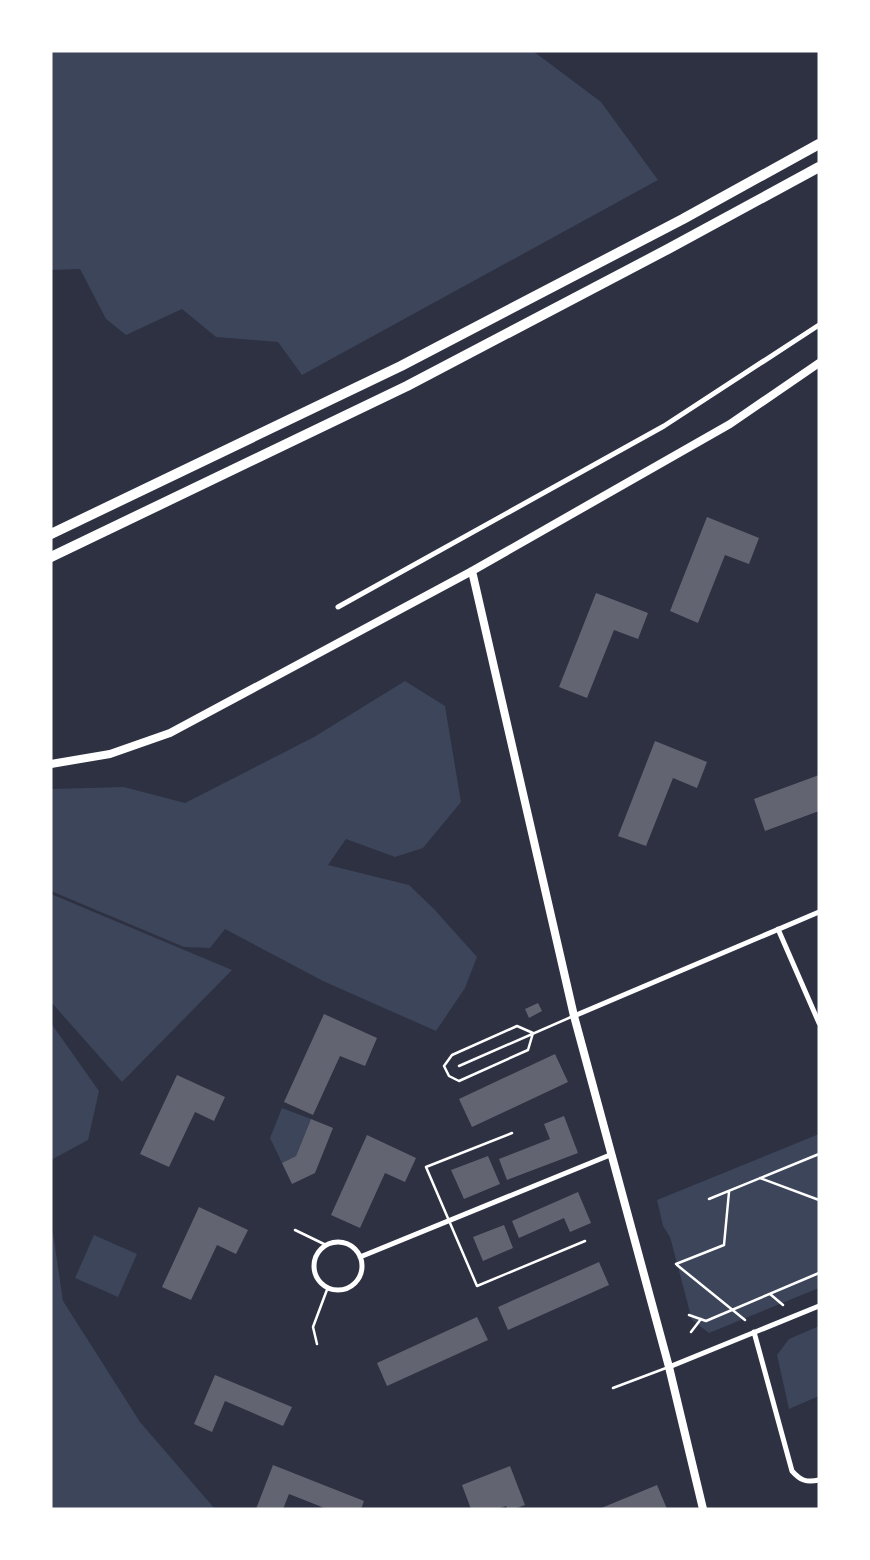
<svg xmlns="http://www.w3.org/2000/svg" width="870" height="1560" viewBox="0 0 870 1560" font-family="Manrope,sans-serif">
  <style>
    .green { fill: #3c4559 }
    .building { fill: #626471 }
    .lines { fill: none; stroke-linecap: round; stroke-linejoin: round }
    .path { stroke: #fff; stroke-width: 2.5 }
    .service { stroke: #fff; stroke-width: 2.5 }
    .minor { stroke: #fff; stroke-width: 5 }
    .secondary { stroke: #fff; stroke-width: 8 }
    .motorway { stroke: #fff; stroke-width: 10 }
  </style>
  <rect width="100%" height="100%" fill="#2d3142"/>
  <path class="green" d="M 51,51 L 533,51 L 601,102 L 658,180 L 302,375 L 278,342 L 216,337 L 182,309 L 126,335 L 106,319 L 80,269 L 51,270 Z
    M 405,681 L 445,706 L 461,802 L 423,848 L 395,857 L 346,839 L 328,865 L 409,885 L 434,909 L 477,957 L 465,988 L 436,1031 L 323,981 L 225,929 L 210,948 L 184,947 L 51,891 L 51,789 L 124,787 L 185,803 L 314,737 Z
    M 51,894 L 232,970 L 122,1082 L 51,1002 Z
    M 51,1023 L 99,1091 L 88,1140 L 51,1160 Z
    M 282,1108 L 311,1119 L 296,1156 L 282,1163 L 270,1138 Z
    M 819,1134 L 819,1288 L 709,1333 L 692,1320 L 670,1237 L 663,1226 L 657,1200 Z
    M 51,1233 L 53,1233 L 63,1301 L 140,1422 L 215,1509 L 51,1509 Z
    M 94,1235 L 137,1254 L 118,1297 L 75,1278 Z
    M 819,1326 L 819,1396 L 789,1409 L 777,1355 L 789,1339 Z"/>
  <path class="building" d="M 707,517 L 759,538 L 749,564 L 725,555 L 698,623 L 670,611 Z
    M 596,593 L 648,613 L 638,639 L 614,630 L 587,698 L 559,687 Z
    M 655,741 L 707,762 L 697,788 L 673,778 L 646,846 L 618,836 Z
    M 819,775 L 819,811 L 765,831 L 754,799 Z
    M 538,1003 L 542,1011 L 529,1018 L 525,1009 Z
    M 324,1014 L 377,1038 L 365,1066 L 340,1056 L 313,1115 L 284,1102 Z
    M 555,1054 L 568,1082 L 472,1127 L 459,1099 Z
    M 177,1075 L 225,1097 L 214,1121 L 195,1112 L 169,1167 L 140,1154 Z
    M 564,1116 L 578,1153 L 507,1180 L 499,1159 L 550,1139 L 544,1124 Z
    M 311,1119 L 333,1128 L 315,1173 L 292,1184 L 282,1163 L 296,1156 Z
    M 367,1135 L 416,1158 L 405,1182 L 385,1173 L 360,1228 L 331,1215 Z
    M 488,1156 L 500,1184 L 464,1199 L 451,1170 Z
    M 578,1192 L 591,1223 L 570,1232 L 564,1218 L 519,1238 L 512,1221 Z
    M 199,1207 L 248,1230 L 236,1254 L 217,1245 L 191,1300 L 162,1287 Z
    M 504,1225 L 513,1248 L 483,1261 L 473,1237 Z
    M 599,1262 L 609,1285 L 508,1330 L 498,1307 Z
    M 477,1317 L 488,1340 L 387,1386 L 377,1363 Z
    M 215,1375 L 292,1407 L 283,1426 L 225,1401 L 212,1432 L 194,1424 Z
    M 273,1465 L 364,1501 L 361,1509 L 327,1509 L 289,1494 L 283,1509 L 256,1509 Z
    M 510,1466 L 525,1505 L 514,1509 L 508,1509 L 506,1506 L 497,1509 L 471,1509 L 462,1485 Z
    M 657,1485 L 667,1509 L 599,1509 Z"/>
  <g class="lines">
    <path class="path" d="M 760,1178 L 819,1200
      M 709,1199 L 819,1154
      M 676,1264 L 724,1245 L 729,1192
      M 677,1265 L 745,1320
      M 770,1294 L 783,1305
      M 689,1315 L 706,1321 L 819,1273
      M 691,1332 L 701,1319"/>
    <path class="service" d="M 517,1026 L 533,1033 L 528,1050 L 459,1081 L 449,1076 L 444,1066 L 452,1055 Z
      M 459,1066 L 571,1017
      M 512,1133 L 426,1167 L 477,1286 L 585,1241
      M 295,1230 L 326,1245
      M 317,1344 L 313,1327 L 328,1287
      M 613,1388 L 666,1368"/>
    <path class="minor" d="M 338,607 L 664,426 L 819,325
      M 778,929 L 819,1023
      M 574,1016 L 819,912
      M314 1266a24 24 0 1 1 48 0a24 24 0 1 1-48 0Z
      M 360,1257 L 610,1155
      M 754,1332 L 792,1471 C 800,1480 806,1483 819,1480
      M 669,1367 L 819,1306"/>
    <path class="secondary" d="M 472,571 L 574,1016 L 669,1367 L 703,1509
      M 51,764 L 110,754 L 170,733 L 472,571 L 730,424 L 819,363"/>
    <path class="motorway" d="M 51,534 L 401,366 L 683,219 L 819,144
      M 51,557 L 407,386 L 668,249 L 819,167"/>
  </g>
  <rect width="870" height="1560" fill="none" stroke="#ffffff" stroke-width="105"/>
</svg>
